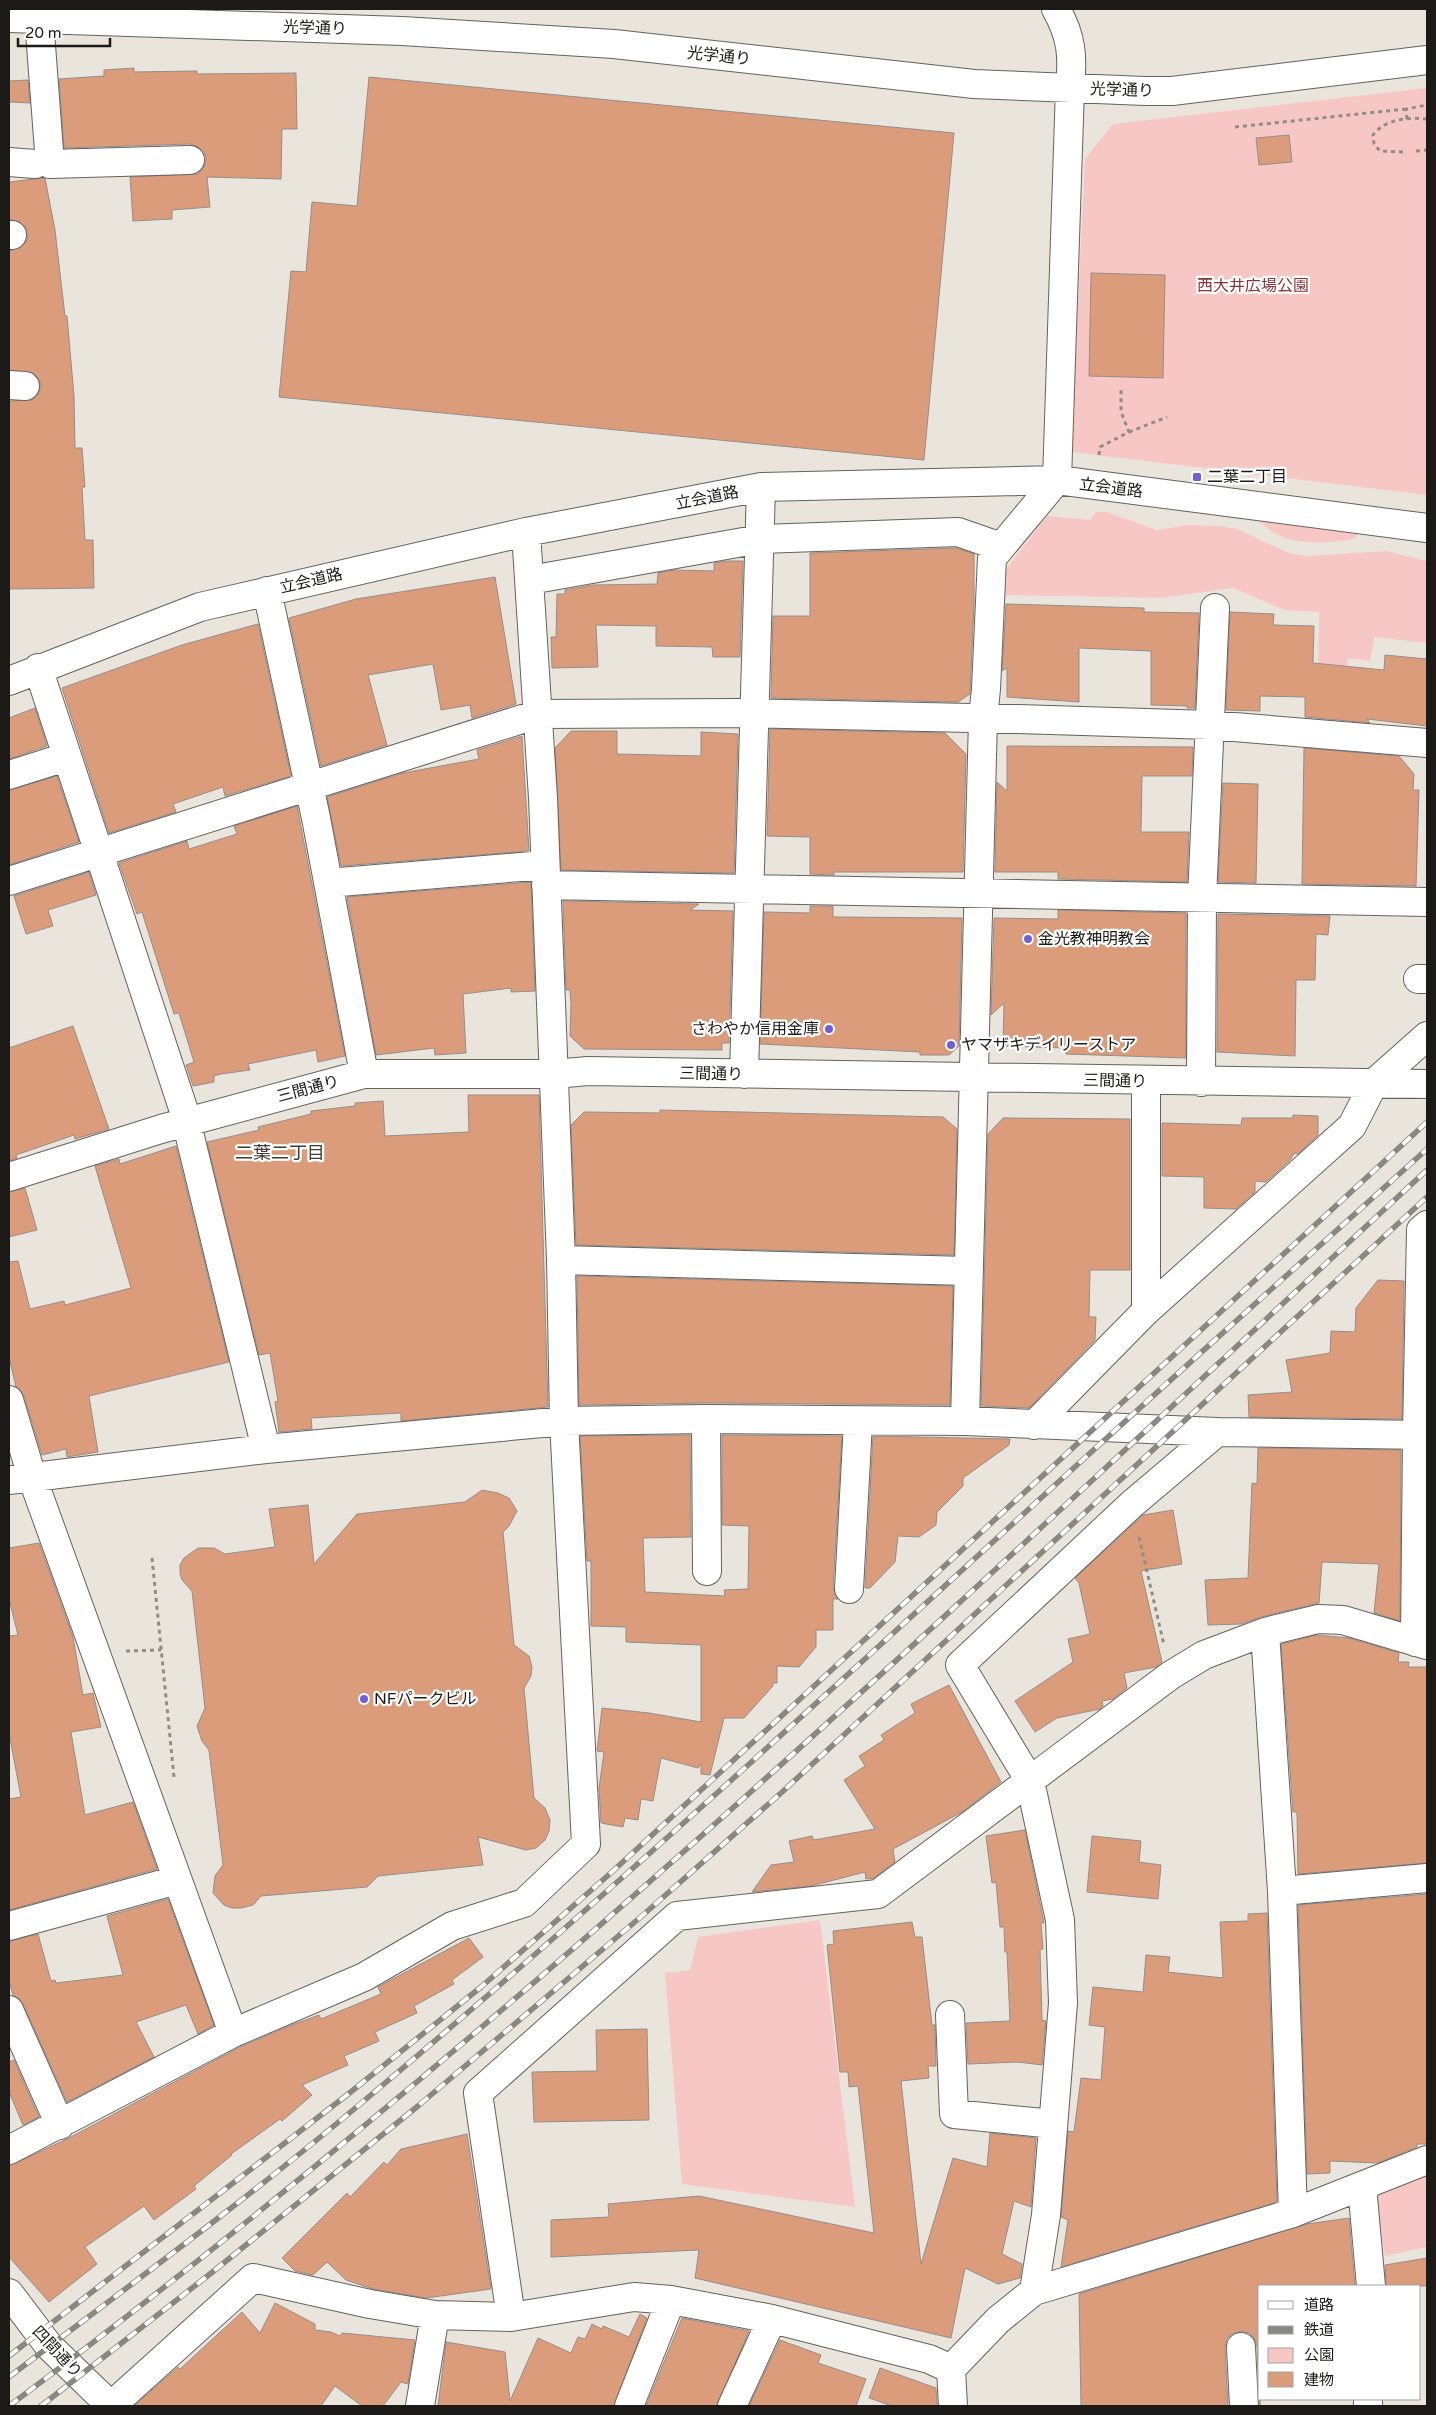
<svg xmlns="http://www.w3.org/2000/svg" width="1436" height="2415" viewBox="0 0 1436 2415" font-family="'Varela Round','Noto Sans JP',sans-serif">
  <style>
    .green { fill: #f7c7c6 }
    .building { fill: #da9c7a; stroke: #968d89 }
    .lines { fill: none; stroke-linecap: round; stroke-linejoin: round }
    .minor-casing { stroke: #66615a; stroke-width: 30 }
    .path { stroke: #908d86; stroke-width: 3; stroke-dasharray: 4 4; stroke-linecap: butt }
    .minor { stroke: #fff; stroke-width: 28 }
    .rail-casing { stroke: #8a8680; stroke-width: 5.5 }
    .rail { stroke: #fff; stroke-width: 4; stroke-dasharray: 11; stroke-linecap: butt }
    .poi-dot { fill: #735ed8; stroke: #fff; stroke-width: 2 }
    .labels { text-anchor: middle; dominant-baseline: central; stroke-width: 4.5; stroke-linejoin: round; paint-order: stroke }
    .street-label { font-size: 16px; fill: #1c1a17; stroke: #fff }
    .park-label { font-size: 16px; fill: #8a343a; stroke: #fff }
    .poi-label { font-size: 16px; fill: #1c1a17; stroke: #fff; text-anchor: start }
    .neighbourhood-label { font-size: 18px; fill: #3f3b35; stroke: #fff }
  </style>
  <rect width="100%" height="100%" fill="#eae5dc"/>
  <path class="green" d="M 1427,88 L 1427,495 L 1071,452 L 1085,159 L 1113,124 Z
    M 1096,512 L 1107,512 L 1157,530 L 1188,525 L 1220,526 L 1237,529 L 1289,553 L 1306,556 L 1387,551 L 1427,561 L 1427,643 L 1374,637 L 1370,661 L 1348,658 L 1342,704 L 1318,702 L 1319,612 L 1285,610 L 1233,588 L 1162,598 L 1002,595 L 1003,573 L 1047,516 L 1090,520 Z
    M 1260,521 L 1358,534 L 1354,539 C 1324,544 1282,548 1260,521 Z
    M 820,1920 L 855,2207 L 682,2184 L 665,1973 L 690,1970 L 698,1937 Z
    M 1424,2171 L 1427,2176 L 1427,2247 L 1385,2256 L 1375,2201 L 1386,2185 Z"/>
  <path class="building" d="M 134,68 L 134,72 L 197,71 L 197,74 L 296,73 L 297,129 L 282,129 L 281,179 L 207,177 L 210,207 L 172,210 L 172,219 L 133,221 L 130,177 L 198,174 L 204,167 L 206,159 L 204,152 L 198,147 L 190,144 L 64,148 L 59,79 L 104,76 L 104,70 Z
    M 369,77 L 954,133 L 924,460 L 279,397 L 291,271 L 306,272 L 312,202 L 357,206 Z
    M 28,80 L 30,103 L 9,102 L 9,81 Z
    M 1289,135 L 1292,162 L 1259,165 L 1256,138 Z
    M 42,178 L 45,178 L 55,230 L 65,316 L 67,316 L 74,396 L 75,448 L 82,448 L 85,487 L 82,487 L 85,540 L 93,540 L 94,588 L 9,589 L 9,401 L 31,400 L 38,395 L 41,386 L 39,379 L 33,373 L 9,370 L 9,251 L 20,248 L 26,242 L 28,235 L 26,228 L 20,222 L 9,219 L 9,182 Z
    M 1091,273 L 1165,275 L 1163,378 L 1089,376 Z
    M 956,548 L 974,554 L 974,603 L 970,694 L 958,702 L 771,698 L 773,616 L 810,616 L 810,553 Z
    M 727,561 L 743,561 L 740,657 L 713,657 L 712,647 L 656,646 L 656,626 L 596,625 L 598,667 L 552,668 L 551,637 L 556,637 L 557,594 L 565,594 L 565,590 L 593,585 L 657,584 L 658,573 L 674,570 L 714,571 L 714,563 Z
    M 495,577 L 516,704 L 472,718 L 470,705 L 441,710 L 433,664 L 368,675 L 387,745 L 321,766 L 289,618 L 356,599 Z
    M 1006,604 L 1144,608 L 1144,612 L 1199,613 L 1195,708 L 1187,708 L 1187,706 L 1151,705 L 1151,651 L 1079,648 L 1079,702 L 1007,697 L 1007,668 L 1002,671 Z
    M 1230,612 L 1274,614 L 1273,625 L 1314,626 L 1313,663 L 1384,670 L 1385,655 L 1427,659 L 1427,726 L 1367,719 L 1370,723 L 1305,717 L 1305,697 L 1260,696 L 1260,711 L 1226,710 Z
    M 258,624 L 291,776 L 225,796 L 223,787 L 173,804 L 176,812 L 109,833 L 62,688 L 182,645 Z
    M 35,708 L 47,746 L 9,759 L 9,718 Z
    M 770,729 L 945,733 L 966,754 L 963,872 L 834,872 L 834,875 L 810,874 L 810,837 L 767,836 Z
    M 571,731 L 617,731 L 617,754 L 701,756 L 701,732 L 738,734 L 734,873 L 561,870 L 555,748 Z
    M 522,736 L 529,851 L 341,866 L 327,797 L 403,773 L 479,759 L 477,750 Z
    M 1007,746 L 1193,747 L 1192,776 L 1142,776 L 1141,832 L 1189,832 L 1187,882 L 1058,879 L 1058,872 L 995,872 L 997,782 L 1007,791 Z
    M 1304,748 L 1399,756 L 1414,774 L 1413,790 L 1419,790 L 1416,886 L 1302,884 Z
    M 57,776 L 79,842 L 9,865 L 9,790 Z
    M 1223,783 L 1258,784 L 1256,883 L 1218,882 Z
    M 297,806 L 345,1056 L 318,1062 L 316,1050 L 248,1064 L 250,1070 L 221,1074 L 214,1076 L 214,1082 L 193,1086 L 186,1065 L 194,1062 L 179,1013 L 174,1014 L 142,912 L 137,914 L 119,863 L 187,841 L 189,849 L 237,834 L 234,826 Z
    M 89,872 L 96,895 L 48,910 L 53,926 L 26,934 L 14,896 Z
    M 531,882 L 535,991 L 511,992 L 511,988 L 463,994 L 466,1053 L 435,1055 L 434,1048 L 376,1055 L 347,897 Z
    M 563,901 L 699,904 L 690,910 L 733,911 L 729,1043 L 722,1043 L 722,1050 L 584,1049 L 570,1036 L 571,1004 L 570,990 L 566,990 Z
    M 810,906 L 833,906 L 833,917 L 962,918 L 959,1046 L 949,1055 L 920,1055 L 920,1052 L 760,1044 L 764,912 L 810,913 Z
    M 1058,910 L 1186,913 L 1186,1058 L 1066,1054 L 1066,1048 L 1003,1046 L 1004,1003 L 991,1015 L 994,918 L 1058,919 Z
    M 1218,914 L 1330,916 L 1328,935 L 1316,934 L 1315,980 L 1296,980 L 1295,1056 L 1217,1052 Z
    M 73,1026 L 109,1129 L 75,1139 L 74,1135 L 16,1155 L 17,1158 L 9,1161 L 9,1048 Z
    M 468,1095 L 539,1095 L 548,1407 L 401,1421 L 401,1413 L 311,1418 L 312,1429 L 279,1432 L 275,1402 L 278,1401 L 270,1353 L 259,1355 L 207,1142 L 259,1130 L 258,1127 L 311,1114 L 311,1111 L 355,1106 L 355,1103 L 383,1101 L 385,1136 L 469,1132 Z
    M 660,1110 L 943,1117 L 957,1129 L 954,1255 L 576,1245 L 571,1125 L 584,1112 L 660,1113 Z
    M 1293,1115 L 1318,1116 L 1318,1135 L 1298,1154 L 1294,1153 L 1291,1159 L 1266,1182 L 1255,1181 L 1255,1192 L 1236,1209 L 1204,1208 L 1204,1177 L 1162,1176 L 1162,1123 L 1241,1125 L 1242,1118 L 1293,1118 Z
    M 1003,1118 L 1130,1119 L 1130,1270 L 1090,1270 L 1089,1317 L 1096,1317 L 1095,1340 L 1029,1408 L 981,1406 L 988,1134 Z
    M 176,1146 L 229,1362 L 89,1396 L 98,1452 L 67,1457 L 66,1449 L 42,1455 L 24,1396 L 16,1387 L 9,1357 L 9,1262 L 18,1261 L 30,1309 L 64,1301 L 65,1305 L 131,1288 L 95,1166 L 119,1159 L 120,1164 Z
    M 25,1188 L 37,1230 L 9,1237 L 9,1192 Z
    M 577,1276 L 953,1286 L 950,1405 L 706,1403 L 579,1405 Z
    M 1378,1280 L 1404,1281 L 1402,1419 L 1249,1417 L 1248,1395 L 1292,1392 L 1286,1360 L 1330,1353 L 1331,1331 L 1355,1332 L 1356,1308 Z
    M 690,1435 L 691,1537 L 643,1538 L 645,1592 L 725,1596 L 724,1590 L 748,1589 L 749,1526 L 722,1525 L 722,1435 L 842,1436 L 833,1588 L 838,1599 L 833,1599 L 833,1630 L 816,1630 L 816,1647 L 799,1667 L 777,1666 L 777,1683 L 773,1683 L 773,1686 L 744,1718 L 724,1718 L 710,1775 L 701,1774 L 701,1764 L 698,1768 L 661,1758 L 653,1801 L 641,1799 L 638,1820 L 625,1818 L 623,1827 L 601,1823 L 599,1788 L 604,1752 L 597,1751 L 602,1708 L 649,1713 L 701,1722 L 701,1645 L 626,1642 L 626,1627 L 591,1626 L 591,1561 L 587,1561 L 580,1436 Z
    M 873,1436 L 1010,1439 L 1009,1445 L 963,1478 L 963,1486 L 937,1512 L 936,1525 L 919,1537 L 898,1536 L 895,1562 L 870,1588 L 865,1588 Z
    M 1258,1448 L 1401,1450 L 1400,1621 L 1374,1613 L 1379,1564 L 1322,1562 L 1319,1603 L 1261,1617 L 1241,1624 L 1208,1625 L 1205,1580 L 1248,1578 L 1252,1483 L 1257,1484 Z
    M 482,1490 L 498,1493 L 509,1498 L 517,1511 L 509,1526 L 503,1532 L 514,1645 L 529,1656 L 532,1667 L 531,1676 L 524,1688 L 534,1798 L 545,1808 L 550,1820 L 549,1831 L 545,1840 L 536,1848 L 526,1850 L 478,1837 L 483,1865 L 378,1876 L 367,1887 L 261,1896 L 253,1905 L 242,1908 L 232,1908 L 224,1905 L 213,1893 L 215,1876 L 223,1865 L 209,1750 L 202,1741 L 197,1726 L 205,1708 L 192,1591 L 182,1580 L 180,1573 L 180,1565 L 184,1558 L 198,1548 L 214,1548 L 225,1554 L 275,1547 L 269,1509 L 308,1505 L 314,1564 L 357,1514 L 465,1502 Z
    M 1173,1510 L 1182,1564 L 1141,1571 L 1162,1662 L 1156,1667 L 1124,1673 L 1127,1688 L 1113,1699 L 1102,1701 L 1103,1706 L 1100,1709 L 1057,1718 L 1035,1732 L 1015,1701 L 1073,1662 L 1068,1639 L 1090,1634 L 1079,1583 L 1075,1578 L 1143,1515 Z
    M 39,1543 L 73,1637 L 83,1695 L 93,1693 L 101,1727 L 71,1732 L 85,1815 L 133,1802 L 157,1869 L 9,1910 L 9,1799 L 21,1797 L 9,1733 L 9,1636 L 18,1635 L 9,1599 L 9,1548 Z
    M 1317,1635 L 1349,1638 L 1399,1653 L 1398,1662 L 1409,1662 L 1408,1667 L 1427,1667 L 1427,1863 L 1298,1874 L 1297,1812 L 1293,1812 L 1281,1644 Z
    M 949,1685 L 1001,1782 L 962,1812 L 893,1849 L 895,1862 L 874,1878 L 866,1879 L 865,1872 L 811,1886 L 752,1892 L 771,1865 L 794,1862 L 789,1841 L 812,1836 L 814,1840 L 875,1829 L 844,1780 L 865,1766 L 859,1756 L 884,1740 L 881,1735 L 915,1713 L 911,1704 Z
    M 1025,1830 L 1044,1923 L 1041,1923 L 1043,1949 L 1040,1950 L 1042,2020 L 1046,2021 L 1042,2065 L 1018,2062 L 968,2064 L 966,2023 L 1010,2021 L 1007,1952 L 1005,1952 L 1004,1927 L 1000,1927 L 996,1882 L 992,1883 L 986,1836 Z
    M 1092,1836 L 1141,1841 L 1139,1862 L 1161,1865 L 1158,1899 L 1087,1892 Z
    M 1427,1894 L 1427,2144 L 1417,2144 L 1417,2147 L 1378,2163 L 1330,2161 L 1330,2173 L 1307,2174 L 1298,1905 Z
    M 168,1899 L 214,2025 L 198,2034 L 186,2005 L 136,2022 L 154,2057 L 67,2102 L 23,2004 L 13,1995 L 9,1981 L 9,1941 L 38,1934 L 51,1981 L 55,1980 L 56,1983 L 123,1975 L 107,1916 Z
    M 1267,1913 L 1277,2202 L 1061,2267 L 1068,2220 L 1061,2217 L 1068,2131 L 1074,2132 L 1081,2078 L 1101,2080 L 1105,2027 L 1089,2025 L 1093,1987 L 1143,1992 L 1146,1955 L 1170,1957 L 1168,1972 L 1223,1978 L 1220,1922 L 1248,1921 L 1248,1914 Z
    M 912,1922 L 915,1937 L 922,1937 L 932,2025 L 935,2025 L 936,2066 L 928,2066 L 929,2078 L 901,2081 L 921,2264 L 953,2158 L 987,2167 L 990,2133 L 1036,2138 L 1031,2207 L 1014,2201 L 1002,2254 L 1022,2264 L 1020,2278 L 998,2284 L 965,2268 L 951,2338 L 695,2278 L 699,2250 L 551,2257 L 551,2220 L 609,2217 L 608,2204 L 699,2196 L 874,2233 L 858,2086 L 849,2087 L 848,2072 L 840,2072 L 827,1945 L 834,1944 L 833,1931 Z
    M 469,1938 L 483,1957 L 452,1980 L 454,1984 L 414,2006 L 417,2013 L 375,2032 L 379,2041 L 344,2056 L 348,2065 L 302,2085 L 312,2095 L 282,2121 L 280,2119 L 231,2154 L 232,2155 L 194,2186 L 196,2189 L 154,2220 L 144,2206 L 85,2247 L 97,2264 L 49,2302 L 9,2257 L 9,2166 L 67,2139 L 240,2047 L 289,2026 L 319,2015 L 321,2019 L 381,1994 L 378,1987 Z
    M 647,2029 L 649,2120 L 534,2122 L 532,2072 L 597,2071 L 596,2030 Z
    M 14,2060 L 39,2117 L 23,2125 L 9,2092 L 9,2062 Z
    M 467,2134 L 491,2289 L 426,2298 L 373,2289 L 346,2280 L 327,2262 L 313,2275 L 295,2271 L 282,2258 L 347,2193 L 350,2197 L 384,2162 L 387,2165 L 401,2149 Z
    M 1349,2218 L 1355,2286 L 1260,2286 L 1260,2406 L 1257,2346 L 1254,2338 L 1249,2333 L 1241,2331 L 1232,2334 L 1227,2339 L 1225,2347 L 1228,2406 L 1081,2406 L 1079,2294 L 1307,2224 Z
    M 1427,2258 L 1427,2286 L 1386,2286 L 1385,2265 Z
    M 275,2303 L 315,2324 L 315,2330 L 331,2332 L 340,2336 L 342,2333 L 415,2340 L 408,2384 L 401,2382 L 383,2406 L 362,2406 L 335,2386 L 321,2406 L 134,2406 L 178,2367 L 180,2369 L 242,2312 L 260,2333 Z
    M 640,2314 L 647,2318 L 614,2406 L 438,2406 L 446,2342 L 505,2352 L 510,2401 L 538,2338 L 571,2353 L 578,2337 L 585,2339 L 592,2324 L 602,2329 L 603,2326 L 629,2337 Z
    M 682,2318 L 749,2331 L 717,2406 L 646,2406 Z
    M 780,2340 L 821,2355 L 818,2363 L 866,2379 L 856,2406 L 749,2406 Z
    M 880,2368 L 936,2388 L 937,2406 L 892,2406 L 869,2398 Z"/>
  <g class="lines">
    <g class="minor-casing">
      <path id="minor" d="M 9,18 L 402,31 L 614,44 L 974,84 L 1145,91 L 1172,91 L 1427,60
        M 39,19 L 50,164 L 190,160
        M 9,162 L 35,164
        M 9,235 L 12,235
        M 9,385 L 25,386
        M 530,580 L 760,539 L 958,532 L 1001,547
        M 267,591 L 316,818 L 364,1074
        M 38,668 L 183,1108 L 266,1449
        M 9,681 L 200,607 L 526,532 L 761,487 L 1057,480 L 1427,528
        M 9,775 L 66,757
        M 9,881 L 538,714 L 737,713 L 1018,719 L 1210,725 L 1427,743
        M 328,883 L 544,865
        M 546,885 L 1427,902
        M 1418,979 L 1427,979
        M 744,1074 L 761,487
        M 1201,1082 L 1202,898 L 1215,608
        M 9,1177 L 161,1129 L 364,1074 L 554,1074 L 588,1071 L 1427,1084
        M 561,1260 L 967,1271
        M 1146,1311 L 1352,1126 L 1374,1083 L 1427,1036
        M 9,1400 L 32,1477 L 233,2033
        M 706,1419 L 707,1571
        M 965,1421 L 983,718 L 986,689 L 992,558 L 1057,480 L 1070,88 C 1073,57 1072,37 1056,9
        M 1034,1425 L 1146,1311 L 1146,1081
        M 9,1480 L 266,1449 L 564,1421 L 706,1419 L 965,1421 L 1217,1432 L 1427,1435
        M 849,1589 L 858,1422
        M 1265,1632 L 1282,1891 L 1293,2213
        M 1415,1642 L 1417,1435 L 1421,1230 L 1427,1225
        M 1282,1891 L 1427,1878
        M 9,1926 L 177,1880
        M 9,2010 L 60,2125
        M 950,2015 L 954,2114 L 1053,2124
        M 9,2150 L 233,2033 L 364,1977 L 452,1926 L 524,1903 L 586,1844 L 564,1421 L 561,1260 L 543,798 L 526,532
        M 1362,2186 L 1371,2286
        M 1034,2291 L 1046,2215 L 1063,2003 L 1060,1920 L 1030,1781 L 960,1665 L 1132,1504 L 1217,1432
        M 9,2293 L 49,2346 L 111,2406
        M 511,2317 L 478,2093 L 677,1916 L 878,1894 L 1171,1675 L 1204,1655 L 1265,1632 L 1318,1619 L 1343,1620 L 1427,1645
        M 1241,2347 L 1244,2406
        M 1368,2399 L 1368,2406
        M 111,2406 L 253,2278 L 370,2304 L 435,2315 L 511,2317 L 634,2297 L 671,2300 L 772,2319 L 929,2359 L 951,2369
        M 420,2406 L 435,2315
        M 629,2406 L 671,2300
        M 732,2406 L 772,2319
        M 953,2406 L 951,2369 L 998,2320 L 1034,2291 L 1293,2213 L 1427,2160"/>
    </g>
    <path class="path" d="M 1407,119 L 1406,109 L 1427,105
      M 1235,127 L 1406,109
      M 1416,151 L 1427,150
      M 1403,152 L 1380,151 L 1374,144 L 1373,135 C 1385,119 1408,117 1427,119
      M 1129,432 L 1167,417
      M 1099,455 L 1100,447 L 1129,432 L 1121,412 L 1121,388
      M 1139,1537 L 1164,1645
      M 152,1558 L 174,1777
      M 126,1651 L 161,1650"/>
    <use href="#minor" class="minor"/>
    <g class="rail-casing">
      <path id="rail" d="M 9,2356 L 347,2095 L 481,1987 L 613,1871 L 1427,1122
        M 9,2377 C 126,2288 246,2200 359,2105 C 605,1899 841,1681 1077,1465 C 1193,1359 1311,1254 1427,1149
        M 9,2406 C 512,2031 967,1595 1427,1170
        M 41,2406 L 210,2274 L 418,2106 L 643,1915 L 781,1793 L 1427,1197"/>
    </g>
    <use href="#rail" class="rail"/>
  </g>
  <g class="poi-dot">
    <rect x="1192" y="472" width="10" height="10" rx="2.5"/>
    <circle cx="1028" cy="939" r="5"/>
    <circle cx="829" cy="1029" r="5"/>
    <circle cx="951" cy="1045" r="5"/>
    <circle cx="364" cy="1699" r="5"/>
  </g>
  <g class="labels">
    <g class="street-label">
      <text transform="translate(315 28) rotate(2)">光学通り</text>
      <text transform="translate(719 56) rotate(6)">光学通り</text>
      <text transform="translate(1122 90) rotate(2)">光学通り</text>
      <text transform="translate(1111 488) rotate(7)">立会道路</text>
      <text transform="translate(707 498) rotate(-11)">立会道路</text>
      <text transform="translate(311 581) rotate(-13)">立会道路</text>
      <text transform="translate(711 1074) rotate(1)">三間通り</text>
      <text transform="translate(1115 1081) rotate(1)">三間通り</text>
      <text transform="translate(308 1089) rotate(-15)">三間通り</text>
      <text transform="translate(57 2352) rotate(47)">四間通り</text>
    </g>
    <g class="park-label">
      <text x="1253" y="286">西大井広場公園</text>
    </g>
    <g class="poi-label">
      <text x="1207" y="477">二葉二丁目</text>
      <text x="1038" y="939">金光教神明教会</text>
      <text x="819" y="1029" text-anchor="end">さわやか信用金庫</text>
      <text x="961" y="1045">ヤマザキデイリーストア</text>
      <text x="374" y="1699">NFパークビル</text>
    </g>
    <g class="neighbourhood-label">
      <text x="280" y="1153">二葉二丁目</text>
    </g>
  </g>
  <rect width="1436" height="2415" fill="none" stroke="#1c1a17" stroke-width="20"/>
  <rect x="1258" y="2285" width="162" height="115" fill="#ffffff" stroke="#a4a3a2"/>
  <rect x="1268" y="2301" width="25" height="8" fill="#ffffff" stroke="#a4a3a2"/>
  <text x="1304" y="2310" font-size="15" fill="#1c1a17">道路</text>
  <rect x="1268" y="2326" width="25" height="8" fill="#8a8680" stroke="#a4a3a2"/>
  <text x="1304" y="2335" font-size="15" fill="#1c1a17">鉄道</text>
  <rect x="1268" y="2348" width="25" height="15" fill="#f7c7c6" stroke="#a4a3a2"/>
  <text x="1304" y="2360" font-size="15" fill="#1c1a17">公園</text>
  <rect x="1268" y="2372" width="25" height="15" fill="#da9c7a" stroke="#a4a3a2"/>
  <text x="1304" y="2385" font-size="15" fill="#1c1a17">建物</text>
  <path d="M18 38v8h92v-8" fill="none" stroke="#1c1a17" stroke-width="2.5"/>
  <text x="25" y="38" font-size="15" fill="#1c1a17" stroke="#ffffff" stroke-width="4" paint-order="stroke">20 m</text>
</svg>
